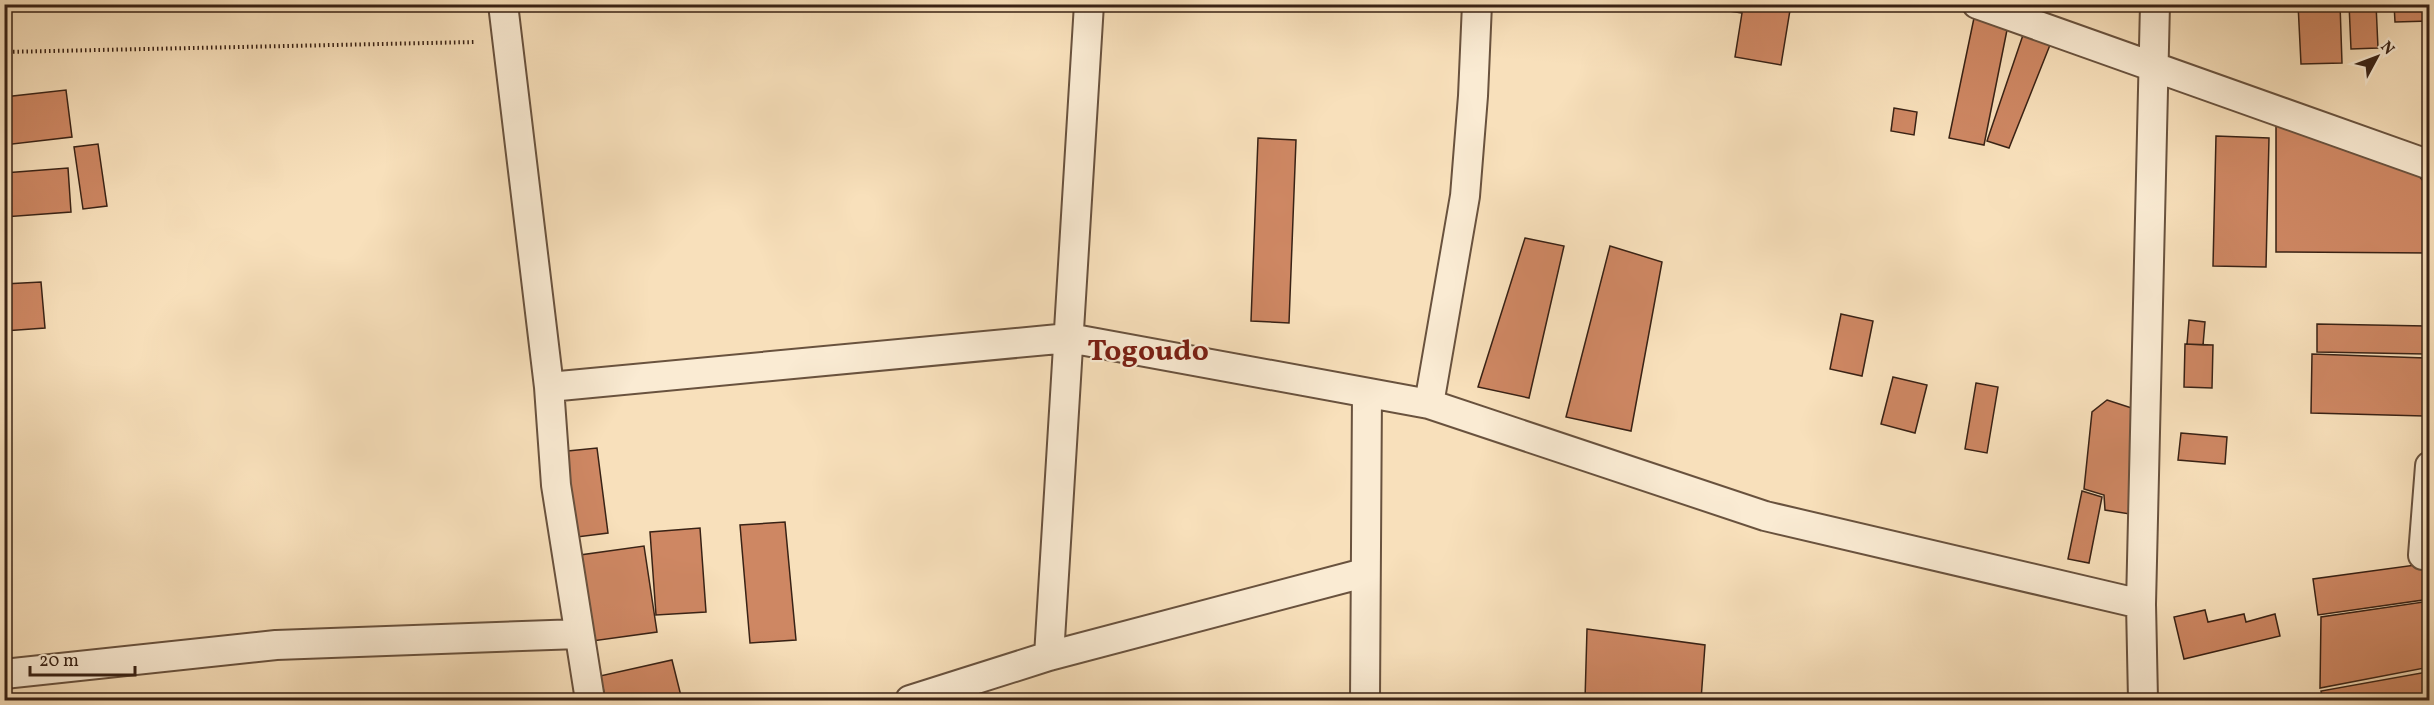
<svg xmlns="http://www.w3.org/2000/svg" width="2434" height="705" viewBox="0 0 2434 705" font-family="Vollkorn,serif">
  <style>
    .building { fill: #ce8763; stroke: #392215; stroke-width: 1.5 }
    .lines { fill: none; stroke-linecap: round; stroke-linejoin: round }
    .street-casing { stroke: #69523e; stroke-width: 32 }
    .path { stroke: #392215; stroke-width: 4; stroke-dasharray: 1.5 3; stroke-linecap: butt }
    .street { stroke: #faebd3; stroke-width: 28 }
    .labels { text-anchor: middle; dominant-baseline: central; stroke-width: 4.5; stroke-linejoin: round; paint-order: stroke }
    .district-label { font-size: 30px; font-weight: bold; fill: #7a1f14; stroke: #faebd3 }
  </style>
  <rect width="100%" height="100%" fill="#f8e0bb"/>
  <filter id="stains"><feTurbulence type="fractalNoise" baseFrequency=".00333" numOctaves="4"/><feColorMatrix values="0 0 0 0 .2 0 0 0 0 .09 0 0 0 0 .02 0 0 0 .5 -.17"/></filter>
  <radialGradient id="worn" r=".72"><stop offset=".6" stop-color="#630" stop-opacity="0"/><stop offset="1" stop-color="#630" stop-opacity=".3"/></radialGradient>
  <path class="building" d="M 1710,4 L 1791,4 L 1781,65 L 1735,57 L 1742,13 L 1709,8 Z
    M 2298,4 L 2340,4 L 2342,63 L 2301,64 Z
    M 2349,4 L 2376,4 L 2378,48 L 2351,49 Z
    M 2394,4 L 2430,4 L 2430,21 L 2395,22 Z
    M 1974,18 L 2008,25 L 1984,145 L 1949,138 Z
    M 2023,35 L 2050,45 L 2009,148 L 1987,141 Z
    M 66,90 L 72,137 L 4,145 L 4,97 Z
    M 1894,108 L 1917,112 L 1914,135 L 1891,131 Z
    M 2276,125 L 2418,175 L 2430,189 L 2430,253 L 2276,252 Z
    M 2216,136 L 2269,138 L 2266,267 L 2213,266 Z
    M 1258,138 L 1296,140 L 1289,323 L 1251,321 Z
    M 98,144 L 107,206 L 83,209 L 74,147 Z
    M 68,168 L 71,212 L 4,217 L 4,173 Z
    M 1525,238 L 1564,246 L 1529,398 L 1478,387 Z
    M 1610,246 L 1662,262 L 1631,431 L 1566,417 Z
    M 41,282 L 45,328 L 4,331 L 4,284 Z
    M 1841,314 L 1873,321 L 1862,376 L 1830,369 Z
    M 2189,320 L 2205,322 L 2203,345 L 2187,344 Z
    M 2317,324 L 2426,326 L 2425,354 L 2317,352 Z
    M 2185,344 L 2213,345 L 2212,388 L 2184,387 Z
    M 2312,354 L 2425,358 L 2424,416 L 2311,413 Z
    M 1893,377 L 1927,385 L 1915,433 L 1881,424 Z
    M 1976,383 L 1998,387 L 1987,453 L 1965,449 Z
    M 2107,400 L 2144,412 L 2136,515 L 2105,510 L 2104,495 L 2084,489 L 2092,412 Z
    M 2181,433 L 2227,437 L 2225,464 L 2178,460 Z
    M 597,448 L 608,533 L 569,538 L 558,452 Z
    M 2082,491 L 2102,497 L 2089,563 L 2068,559 Z
    M 785,522 L 796,640 L 750,643 L 740,525 Z
    M 700,528 L 706,612 L 656,615 L 650,532 Z
    M 644,546 L 657,632 L 585,642 L 573,556 Z
    M 2430,563 L 2430,599 L 2318,615 L 2313,579 Z
    M 2430,601 L 2430,667 L 2320,688 L 2321,617 Z
    M 2205,610 L 2208,622 L 2244,614 L 2246,622 L 2275,614 L 2280,636 L 2184,659 L 2174,617 Z
    M 1587,629 L 1705,645 L 1701,700 L 1585,700 Z
    M 672,660 L 682,700 L 606,700 L 600,676 Z
    M 2427,672 L 2430,674 L 2430,700 L 2323,700 L 2321,691 Z"/>
  <g class="lines">
    <g class="street-casing">
      <path id="street" d="M 503,4 L 549,387 L 556,485 L 590,700
        M 1977,4 L 2430,165
        M 549,387 L 1069,338 L 1429,404 L 1765,516 L 2141,604
        M 1429,404 L 1465,196 L 1473,96 L 1477,4
        M 2423,555 L 2430,466
        M 1049,656 L 1089,4
        M 4,674 L 276,645 L 579,634
        M 910,700 L 1049,656 L 1364,573
        M 1365,700 L 1367,393
        M 2143,700 L 2141,604 L 2155,4"/>
    </g>
    <path class="path" d="M 4,52 L 475,42"/>
    <use href="#street" class="street"/>
  </g>
  <g class="labels">
    <g class="district-label">
      <text x="1148" y="352">Togoudo</text>
    </g>
  </g>
  <rect width="2434" height="705" fill="none" stroke="#f8e0bb" stroke-width="24"/>
  <rect x="6" y="6" width="2422" height="693" fill="none" stroke="#392215" stroke-width="3"/>
  <rect x="12" y="12" width="2410" height="681" fill="none" stroke="#392215" stroke-width="1.5"/>
  <g transform="translate(2377 57) rotate(49)" stroke="#faebd3" stroke-width="4.5" paint-order="stroke">
  <path d="M0-4.5L10 22L0 15L-10 22Z" fill="#392215"/>
  <text y="-9" font-size="16" font-weight="bold" text-anchor="middle" fill="#392215">N</text>
  </g>
  <path d="M30 666v9h105v-9" fill="none" stroke="#392215" stroke-width="3"/>
  <text x="39" y="666" font-size="18" fill="#392215" stroke="#faebd3" stroke-width="4.5" paint-order="stroke">20 m</text>
  <rect width="100%" height="100%" filter="url(#stains)"/>
  <rect width="100%" height="100%" fill="url(#worn)"/>
</svg>
